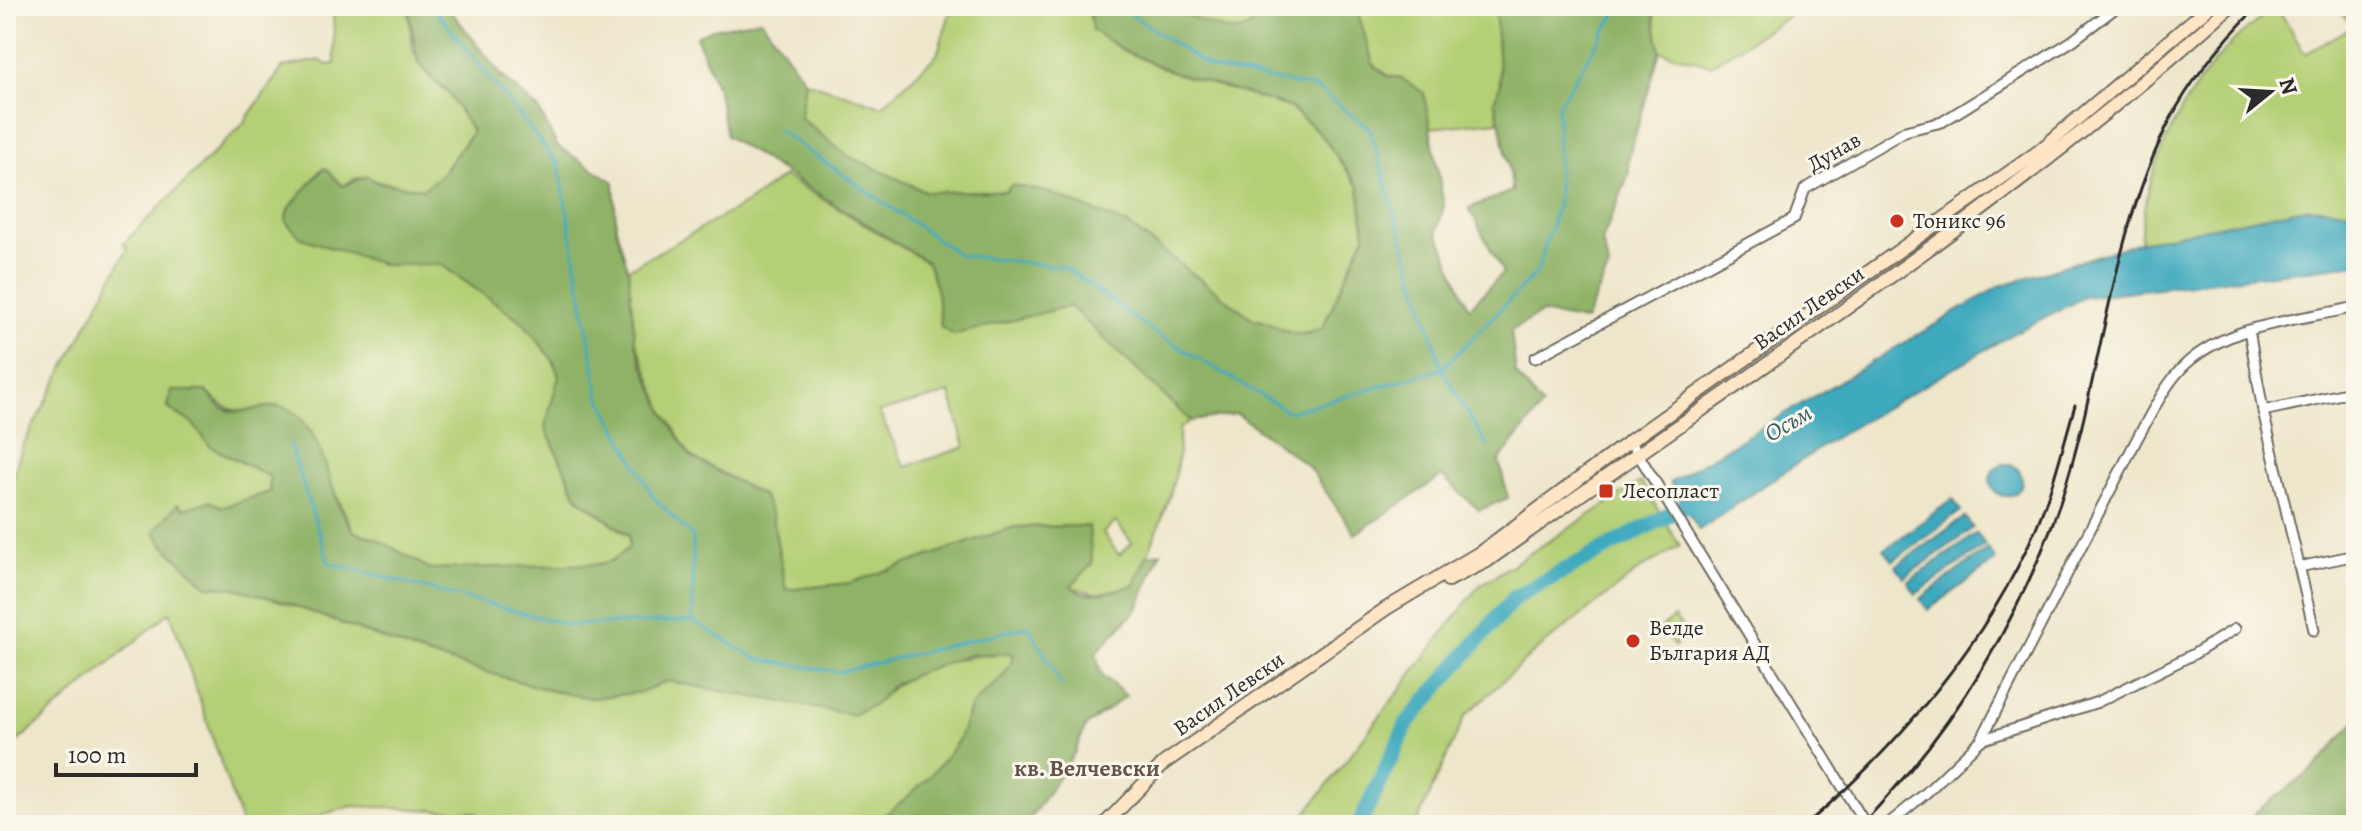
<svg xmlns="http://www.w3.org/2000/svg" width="2362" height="831" viewBox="0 0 2362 831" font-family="Alegreya,serif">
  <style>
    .green { fill: #b4cf75; stroke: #707d50; stroke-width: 2; fill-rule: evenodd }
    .forest { fill: #8fb266; stroke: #5d6e48; stroke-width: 2 }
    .water { fill: #3da9bd; stroke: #346a74; stroke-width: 2 }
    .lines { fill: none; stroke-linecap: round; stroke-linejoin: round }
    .stream { stroke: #3da9bd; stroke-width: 3 }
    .river { stroke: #3da9bd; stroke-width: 16 }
    .minor-casing { stroke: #6f6c63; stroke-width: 13 }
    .secondary-casing { stroke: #6f6c63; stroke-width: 16 }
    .minor { stroke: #fff; stroke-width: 9 }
    .secondary { stroke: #fee5c5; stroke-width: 12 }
    .rail { stroke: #2b2b2b; stroke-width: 3 }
    .poi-dot { fill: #c8321e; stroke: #fbf7ec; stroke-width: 3 }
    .labels { text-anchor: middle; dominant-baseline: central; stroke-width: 6; stroke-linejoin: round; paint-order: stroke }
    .street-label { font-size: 22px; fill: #2b2b2b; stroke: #fbf7ec }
    .poi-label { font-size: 22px; fill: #2b2b2b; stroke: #fbf7ec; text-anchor: start }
    .water-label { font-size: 24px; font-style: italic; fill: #325d65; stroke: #fbf7ec }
    .neighbourhood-label { font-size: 24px; font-weight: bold; fill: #64544a; stroke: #fbf7ec }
  </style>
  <rect width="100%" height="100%" fill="#fbf7ec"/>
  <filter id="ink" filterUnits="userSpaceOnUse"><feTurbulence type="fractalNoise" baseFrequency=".0125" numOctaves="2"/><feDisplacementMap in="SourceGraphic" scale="16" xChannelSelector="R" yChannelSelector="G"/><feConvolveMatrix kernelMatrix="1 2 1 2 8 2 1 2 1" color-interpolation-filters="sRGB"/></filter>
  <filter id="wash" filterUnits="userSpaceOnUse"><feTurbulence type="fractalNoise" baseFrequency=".006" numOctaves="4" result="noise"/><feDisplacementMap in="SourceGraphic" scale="32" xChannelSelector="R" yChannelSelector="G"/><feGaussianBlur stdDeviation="1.8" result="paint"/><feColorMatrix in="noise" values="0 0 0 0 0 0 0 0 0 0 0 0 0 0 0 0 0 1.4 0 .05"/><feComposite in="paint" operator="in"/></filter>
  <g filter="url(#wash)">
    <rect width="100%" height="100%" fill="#eee6ca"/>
    <path class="green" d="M 303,6 L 408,6 L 413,51 L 431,79 L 447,91 L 472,131 L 442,174 L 424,189 L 356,178 L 343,186 L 325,168 L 320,170 L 305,193 L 287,212 L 286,222 L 384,265 L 440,264 L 523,322 L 554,362 L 559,377 L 545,427 L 578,498 L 629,536 L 629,548 L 611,561 L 598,565 L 430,569 L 375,538 L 354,532 L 300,420 L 278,406 C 243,411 232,418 206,391 L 171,391 L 168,408 L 192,423 L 211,447 L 269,476 L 270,492 L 223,507 L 209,502 L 183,509 L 178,505 L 188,566 L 207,586 L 232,587 L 284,602 L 423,654 L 552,691 L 592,698 L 642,692 L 667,681 L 746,693 L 877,703 C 908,665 964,655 1011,653 L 1014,656 C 1001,688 986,686 971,707 C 965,717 964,731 957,742 C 937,773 900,810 866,825 L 483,825 L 476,812 L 352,806 L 286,825 L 242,825 L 170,612 L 6,751 L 6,503 L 22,447 L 128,248 L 123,244 L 242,125 L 283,67 L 320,60 L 327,65 L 335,64 L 333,14 L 306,15 Z
      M 952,6 L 1094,6 L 1090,14 L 1092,30 L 1123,50 L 1172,72 L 1289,107 L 1319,132 L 1359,187 L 1365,235 L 1322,329 C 1285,343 1286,324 1253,319 L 1128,225 L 1047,192 L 1012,185 L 1006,191 L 926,192 L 845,155 L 800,117 L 805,81 L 882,106 L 937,55 Z
      M 1162,6 L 1270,6 C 1262,14 1253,28 1241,31 C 1222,34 1181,12 1162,6 Z
      M 1356,6 L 1495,6 L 1500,86 L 1494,102 L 1498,109 L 1498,121 L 1430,128 L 1423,93 L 1401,78 L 1388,76 L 1373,64 Z
      M 1652,6 L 1805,6 L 1711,65 L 1660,51 Z
      M 2337,6 L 2356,6 L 2356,212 L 2310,207 L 2140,242 C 2146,152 2200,56 2277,7 L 2305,54 L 2352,27 Z
      M 784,176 L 928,263 L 937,292 L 941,327 L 953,334 L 1070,306 L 1191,421 L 1179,429 C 1182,484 1155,534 1135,585 L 1098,594 L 1071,587 L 1088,526 L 1014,527 L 850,583 L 786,590 L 772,515 L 763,496 L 690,456 L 664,412 L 635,340 L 628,269 L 748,202 ZM 950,393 L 965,447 L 905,467 L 879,412 ZM 1116,522 L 1132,543 L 1119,555 L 1103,533 Z
      M 1641,482 L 1680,546 L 1642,568 L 1533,653 L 1465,716 L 1416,825 L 1297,825 L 1479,586 Z
      M 1674,617 L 1688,635 L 1674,646 L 1660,629 Z"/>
    <path class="forest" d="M 408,6 L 447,6 L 501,75 L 539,110 L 557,146 L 614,182 L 616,228 L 628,269 L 635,340 L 642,363 L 664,412 L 690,456 L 763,496 L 772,515 L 786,590 L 850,583 L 1014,527 L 1089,526 L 1092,564 L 1071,586 C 1086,602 1116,590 1134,585 L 1146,556 L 1161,552 L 1138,608 L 1096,653 L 1101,674 L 1126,696 L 1086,726 L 1075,752 L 1026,825 L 866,825 C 900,809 936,773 957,742 C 964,731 965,718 971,707 C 985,686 1001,689 1014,656 L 1011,653 L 969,655 L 931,668 L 892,685 L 877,703 L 853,715 L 667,681 L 642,692 L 592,698 L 552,691 L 423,654 L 284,602 L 232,587 L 207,586 L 164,546 L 154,531 L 178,504 L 183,509 L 209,501 L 223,507 L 270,492 L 269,476 L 211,447 L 192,423 L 168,408 L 171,391 L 206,391 C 211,396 217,405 223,408 C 245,420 275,395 295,413 C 330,443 326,495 354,532 L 375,538 L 430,569 L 598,564 L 611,561 L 629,548 L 629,535 L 578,498 L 545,427 L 559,376 L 554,362 L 523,322 L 440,264 L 384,265 L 301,238 L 286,222 L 287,212 C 291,205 321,170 325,168 L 343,186 L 366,176 L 379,183 L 424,189 L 442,174 L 470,135 L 472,131 L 447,91 L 418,63 Z
      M 1094,6 L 1162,6 L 1223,29 L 1240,31 L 1250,27 L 1270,6 L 1356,6 L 1373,64 L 1388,76 L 1401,78 L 1424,93 L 1444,206 L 1437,231 L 1469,308 L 1503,273 L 1469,208 L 1512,191 C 1512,181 1498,108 1494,102 L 1500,86 L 1495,6 L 1652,6 L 1660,51 L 1628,160 L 1629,174 L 1602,241 L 1609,268 L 1585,321 L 1541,313 L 1511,331 L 1516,374 L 1542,406 L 1499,461 L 1508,498 L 1479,510 L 1442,476 L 1355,534 L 1308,466 L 1237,414 L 1191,421 L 1070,306 L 953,335 L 941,327 L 937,292 L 928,263 L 726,136 L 718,91 L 696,36 L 713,29 L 761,19 L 805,81 L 800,118 L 846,155 L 926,192 L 1006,191 L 1011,185 L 1047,192 L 1128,225 L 1253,319 C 1285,324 1285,343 1322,329 L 1365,235 L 1359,187 L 1319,132 L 1289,107 L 1172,72 L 1123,50 L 1092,30 L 1090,14 Z
      M 2356,720 L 2356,825 L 2248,825 L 2256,812 L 2315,768 Z"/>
    <path class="water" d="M 2310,207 L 2356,212 L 2356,264 L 2084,297 L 2016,332 L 1836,437 L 1699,530 L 1670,482 L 2000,286 L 2140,242 Z
      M1990 480a16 16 0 1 1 32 0a16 16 0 1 1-32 0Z
      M 1953,499 L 1961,511 L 1893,561 L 1884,550 Z
      M 1965,517 L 1973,528 L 1904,578 L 1896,566 Z
      M 1977,533 L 1985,545 L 1916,594 L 1908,582 Z
      M 1988,548 L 1996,560 L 1928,610 L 1920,599 Z"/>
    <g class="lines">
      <path class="stream" d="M 432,6 L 559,165 L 599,395 L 654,498 L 693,537 L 693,620
        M 1119,6 L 1210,68 L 1316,88 L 1370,129 L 1442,369 L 1537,272 L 1558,204 L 1558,106 L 1620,6
        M 778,130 L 960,255 L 1065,267 L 1149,329 L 1289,412 L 1442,369 L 1487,446
        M 290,445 L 329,563 L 569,625 L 693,621 L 757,659 L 840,672 L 1028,626 L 1062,685"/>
      <path class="river" d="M 1359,825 L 1408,722 L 1515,597 L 1702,497"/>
    </g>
  </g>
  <g filter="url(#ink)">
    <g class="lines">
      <g class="minor-casing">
        <path id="minor" d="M 2249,330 L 2263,411 L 2314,630
          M 1535,358 L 1794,219 L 1805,189 L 1905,131 L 1942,122 L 2072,41 L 2118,6
          M 2263,411 L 2356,391
          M 1630,441 L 1866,825
          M 2299,567 L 2356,555
          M 1981,740 L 2098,702 L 2194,654 L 2235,629
          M 1887,825 L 1926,793 L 1981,740 L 2139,435 C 2153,411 2166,382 2187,363 C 2232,323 2300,320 2356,307"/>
      </g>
      <g class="secondary-casing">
        <path id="secondary" d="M 1448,580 L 1487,561 C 1737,381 2001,214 2230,6
          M 1104,825 L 1164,763 L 1387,608 L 1481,552 L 1630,441 L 2038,152 L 2210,6"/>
      </g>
      <use href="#minor" class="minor"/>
      <use href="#secondary" class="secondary"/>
      <path class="rail" d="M 1809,822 C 1901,743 1988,640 2036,528 C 2053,488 2063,446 2075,405
        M 1861,825 C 1950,733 2018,624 2060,503 C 2102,378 2109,239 2170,120 C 2192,77 2224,40 2258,6"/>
    </g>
  </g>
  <g class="poi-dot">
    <circle cx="1897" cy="221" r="8"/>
    <rect x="1598" y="483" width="16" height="16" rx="4"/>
    <circle cx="1633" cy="641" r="8"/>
  </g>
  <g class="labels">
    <g class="street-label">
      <text transform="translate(1834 152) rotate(-30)">Дунав</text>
      <text transform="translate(1809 308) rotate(-35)">Васил Левски</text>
      <text transform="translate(1229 694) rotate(-35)">Васил Левски</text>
    </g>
    <g class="poi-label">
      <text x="1913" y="221">Тоникс 96</text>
      <text x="1622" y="491">Лесопласт</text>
      <text x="1649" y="628">Велде<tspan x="1649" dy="25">България АД</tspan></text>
    </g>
    <g class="water-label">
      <text transform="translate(1788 423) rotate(-30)">Осъм</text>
    </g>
    <g class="neighbourhood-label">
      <text x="1087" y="768">кв. Велчевски</text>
    </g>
  </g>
  <rect width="2362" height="831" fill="none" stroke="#fbf7ec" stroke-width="32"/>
  <g transform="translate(2270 92) rotate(72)" stroke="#fbf7ec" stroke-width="6" paint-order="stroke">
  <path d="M0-6L14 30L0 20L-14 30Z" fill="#2b2b2b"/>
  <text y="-12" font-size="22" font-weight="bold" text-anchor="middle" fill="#2b2b2b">N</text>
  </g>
  <path d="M56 763v12h140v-12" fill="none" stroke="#2b2b2b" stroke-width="4"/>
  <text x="68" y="763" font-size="24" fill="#2b2b2b" stroke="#fbf7ec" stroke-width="6" paint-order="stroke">100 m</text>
</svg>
